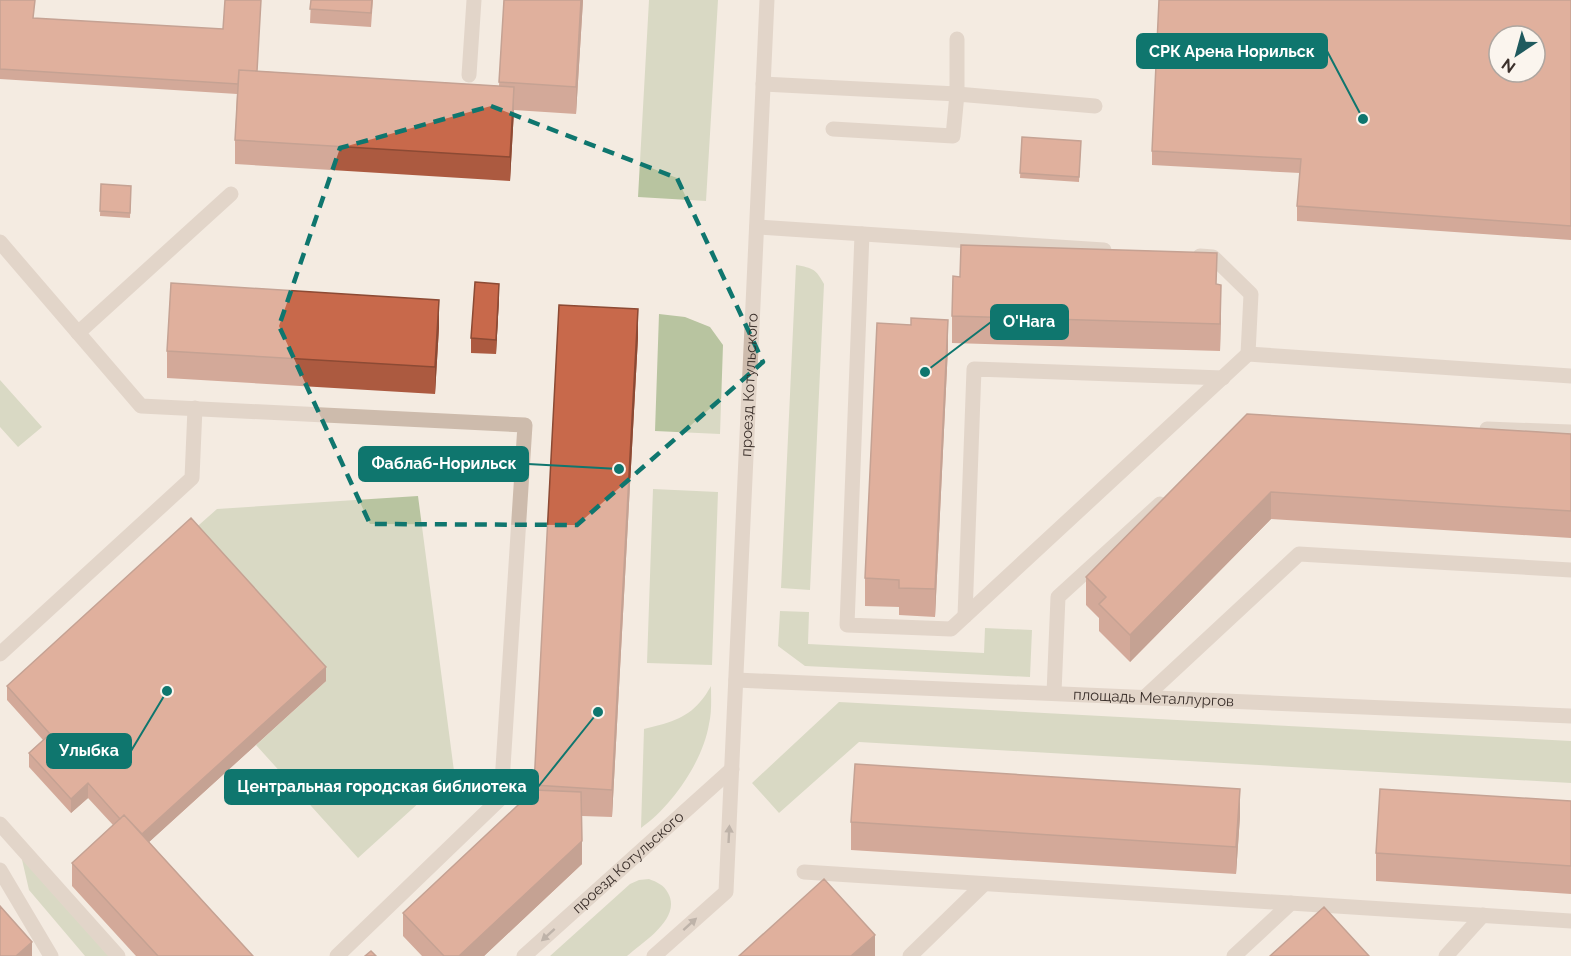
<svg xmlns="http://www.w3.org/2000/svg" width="1571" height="956" viewBox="0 0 1571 956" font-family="Raleway,sans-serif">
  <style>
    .green { fill: #b8c4a0 }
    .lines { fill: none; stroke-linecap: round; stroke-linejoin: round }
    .minor { stroke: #cdbbac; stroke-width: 15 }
    .wall { fill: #ac5a40 }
    .shaded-wall { fill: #8c4a34 }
    .building { fill: #c8694b; stroke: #8c4a34; stroke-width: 1.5; fill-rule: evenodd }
    .oneway { fill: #7d6f65 }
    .marked { fill: none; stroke: #0f766e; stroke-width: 4.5; stroke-dasharray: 12 8; stroke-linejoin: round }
    .labels { text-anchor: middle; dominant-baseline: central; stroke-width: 4.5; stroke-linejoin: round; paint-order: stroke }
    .street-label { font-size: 15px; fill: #3b302b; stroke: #fbf5ee }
    .leader { fill: none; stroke: #0f766e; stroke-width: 2 }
    .callout-dot { fill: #0f766e; stroke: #fbf5ee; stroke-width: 2 }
    .callout { fill: #0f766e; stroke: #0f766e; stroke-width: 2 }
    .callout-label { font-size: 16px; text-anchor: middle; font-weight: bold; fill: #fff }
  </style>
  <rect width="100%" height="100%" fill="#f4ebe1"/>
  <path class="green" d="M 649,0 L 718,0 L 706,201 L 638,197 Z
    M 796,265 C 813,268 816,269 824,284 L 810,590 L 781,588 Z
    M 659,314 L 685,317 L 710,327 L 723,345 L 720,434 L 655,431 Z
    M 0,380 L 42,427 L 18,447 L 0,427 Z
    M 653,489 L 718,492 L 712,665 L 647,663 Z
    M 418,496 L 454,771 L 358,858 L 256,745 L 326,681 L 191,532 L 217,509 Z
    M 780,611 L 809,612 L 808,644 L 984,653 L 985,628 L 1032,630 L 1030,677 L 805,666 L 778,646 Z
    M 711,686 C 711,698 712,712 709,724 C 703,761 672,806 641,828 L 644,729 C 665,724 686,719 700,702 C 704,698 708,691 711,686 Z
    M 839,702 L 1571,741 L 1571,783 L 859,742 L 779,813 L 752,783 Z
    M 20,851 L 112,956 L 85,956 L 29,890 Z
    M 649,879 C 657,882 664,885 668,893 C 682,918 644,941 627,956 L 550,956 L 630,884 L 639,880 Z"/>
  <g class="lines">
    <g class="minor">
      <path d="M 469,75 L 474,0"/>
      <path d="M 763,84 L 957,94 L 957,39"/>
      <path d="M 833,129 L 953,136 L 957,94 L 1095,106"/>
      <path d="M 757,227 L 1104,250"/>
      <path d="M 862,234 L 847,625 L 951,629 L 1248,354"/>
      <path d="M 0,242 L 141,406 L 525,425 L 501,798 L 337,956"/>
      <path d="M 1200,256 L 1213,257 L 1251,294 L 1248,354 L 1571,376"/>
      <path d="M 78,333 L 231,194"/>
      <path d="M 1487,429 L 1571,432"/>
      <path d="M 965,616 L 974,369 L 1223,378"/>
      <path d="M 0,654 L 192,478 L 195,408"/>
      <path id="s1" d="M 736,680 L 1571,716"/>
      <path d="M 1054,693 L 1058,597 L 1160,504"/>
      <path d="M 1145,697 L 1299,554 L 1571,570"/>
      <path d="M 0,824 L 118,956"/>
      <path d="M 0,870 L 51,956"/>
      <path d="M 804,872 L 1571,921"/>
      <path id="s2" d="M 524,956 L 732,769"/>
      <path id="s3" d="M 654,956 L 726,892 L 767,0"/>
      <path d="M 910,956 L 984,884"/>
      <path d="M 1234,956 L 1291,903"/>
      <path d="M 1446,956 L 1483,915"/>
    </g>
  </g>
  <path class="wall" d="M 0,0 L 34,18 L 258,71 L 499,86 L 504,0 L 583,0 L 576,114 L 514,110 L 510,181 L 235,164 L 235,140 L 237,94 L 0,79 Z
    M 311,0 L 373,0 L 371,27 L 310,23 Z
    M 1571,0 L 1571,240 L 1297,221 L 1297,206 L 1300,173 L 1152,165 L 1152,151 Z
    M 1022,137 L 1081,141 L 1079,182 L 1020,178 Z
    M 101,184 L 131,186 L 130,218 L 100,216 Z
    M 499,298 L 496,354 L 471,353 L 471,338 Z
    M 559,305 L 638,337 L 612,817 L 582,816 L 582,864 L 484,956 L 422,956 L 403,936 L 403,913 L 534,790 Z
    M 1221,312 L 1220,351 L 952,343 L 952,316 Z
    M 439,327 L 435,394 L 167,378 L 167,351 Z
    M 948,347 L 935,617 L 899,615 L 899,607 L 865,606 L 865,578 Z
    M 1247,414 L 1571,434 L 1571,538 L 1271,519 L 1130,662 L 1099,631 L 1099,618 L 1086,605 L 1086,577 Z
    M 326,681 L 149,842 L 253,956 L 136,956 L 72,886 L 72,863 L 113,825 L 88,798 L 71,813 L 29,767 L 29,753 L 43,740 L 7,700 L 7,686 Z
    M 1571,801 L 1571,894 L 1376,881 L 1376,853 Z
    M 1240,816 L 1236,874 L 851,850 L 851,822 Z"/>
  <path class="shaded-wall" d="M 581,0 L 583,0 L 576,114 L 576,87 Z
    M 514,87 L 514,110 L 510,181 L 510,157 Z
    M 499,284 L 499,298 L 496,354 L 496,340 Z
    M 1221,285 L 1221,312 L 1220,351 L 1220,324 Z
    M 439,300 L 439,327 L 435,394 L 435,367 Z
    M 638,309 L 638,337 L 612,817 L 612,790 Z
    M 948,320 L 948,347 L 935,617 L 935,589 Z
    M 1271,492 L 1271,519 L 1130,662 L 1130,635 Z
    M 326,667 L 326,681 L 137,853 L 137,839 Z
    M 88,783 L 88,798 L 71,813 L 71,799 Z
    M 1240,789 L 1240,816 L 1236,874 L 1236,847 Z
    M 582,841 L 582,864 L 484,956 L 459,956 Z
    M 875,935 L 875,956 L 851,956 Z
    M 32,942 L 32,956 L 16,956 Z"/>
  <path class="building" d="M 0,0 L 35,0 L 33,18 L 223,29 L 225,0 L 261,0 L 257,71 L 239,70 L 238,84 L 0,69 Z
    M 311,0 L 372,0 L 371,13 L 310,9 Z
    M 504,0 L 581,0 L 576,87 L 499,82 Z
    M 1159,0 L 1571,0 L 1571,226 L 1297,206 L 1301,159 L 1152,151 ZM 1499,36 L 1535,36 L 1535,72 L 1499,72 Z
    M 239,70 L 514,87 L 510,157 L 235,140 Z
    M 1022,137 L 1081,141 L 1079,177 L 1020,173 Z
    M 101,184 L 131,186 L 130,213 L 100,211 Z
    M 961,245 L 1217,253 L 1216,284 L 1221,285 L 1220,324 L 952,316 L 953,276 L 960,277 Z
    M 475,282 L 499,284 L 496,340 L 471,338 Z
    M 171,283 L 439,300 L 435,367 L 167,351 Z
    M 559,305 L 638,309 L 612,790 L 534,785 Z
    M 911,318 L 948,320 L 935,589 L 899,588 L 899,580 L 865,578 L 877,323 L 911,325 Z
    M 1247,414 L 1571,434 L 1571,511 L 1271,492 L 1130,635 L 1099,604 L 1106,597 L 1086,577 Z
    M 191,518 L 326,667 L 142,834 L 124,815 L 120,819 L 88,783 L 71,799 L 29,753 L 50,734 L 7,686 Z
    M 855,764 L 1240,789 L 1236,847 L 851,822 Z
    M 1380,789 L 1571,801 L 1571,866 L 1376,853 Z
    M 534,790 L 581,792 L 582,841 L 459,956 L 444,956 L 403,913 Z
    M 124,815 L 253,956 L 158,956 L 72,863 Z
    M 824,879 L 875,935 L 851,956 L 739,956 Z
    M 0,906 L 32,942 L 16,956 L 0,956 Z
    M 1324,907 L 1369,956 L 1270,956 Z
    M 371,951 L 376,956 L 365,956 Z"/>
  <defs><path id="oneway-solid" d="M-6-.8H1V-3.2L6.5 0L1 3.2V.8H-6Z" transform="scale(1.5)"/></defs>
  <g class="oneway">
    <use href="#oneway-solid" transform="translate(729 834) rotate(-87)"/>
    <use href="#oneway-solid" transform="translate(690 924) rotate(-42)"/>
    <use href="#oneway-solid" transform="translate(548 935) rotate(138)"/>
  </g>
  <path d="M0 0H1571V956H0ZM 491,106 L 677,178 L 763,362 L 577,525 L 370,524 L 279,326 L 340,148 Z" fill="#f4ebe1" fill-opacity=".55" fill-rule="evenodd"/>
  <path class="marked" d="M 491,106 L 677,178 L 763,362 L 577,525 L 370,524 L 279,326 L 340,148 Z"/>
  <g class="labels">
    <g class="street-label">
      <text stroke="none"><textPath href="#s3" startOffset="604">проезд Котульского</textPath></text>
      <text stroke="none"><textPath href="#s1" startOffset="418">площадь Металлургов</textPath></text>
      <text stroke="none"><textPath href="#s2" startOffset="140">проезд Котульского</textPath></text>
    </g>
  </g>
  <path class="leader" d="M1363 119L1327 51M925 372L991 322M619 469L528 464M167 691L131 751M598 712L538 787"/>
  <g class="callout-dot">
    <circle cx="1363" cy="119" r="6"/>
    <circle cx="925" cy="372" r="6"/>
    <circle cx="619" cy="469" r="6"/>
    <circle cx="167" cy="691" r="6"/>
    <circle cx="598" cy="712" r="6"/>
  </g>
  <g class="callout">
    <rect x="1137" y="34" width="190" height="34" rx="6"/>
    <rect x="991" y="305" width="77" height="34" rx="6"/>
    <rect x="359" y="447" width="169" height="34" rx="6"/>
    <rect x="47" y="734" width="84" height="34" rx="6"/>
    <rect x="225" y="770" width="313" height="34" rx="6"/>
  </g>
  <g class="callout-label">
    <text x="1232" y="57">СРК Арена Норильск</text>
    <text x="1029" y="327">O'Hara</text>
    <text x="444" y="469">Фаблаб-Норильск</text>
    <text x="89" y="756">Улыбка</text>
    <text x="382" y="792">Центральная городская библиотека</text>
  </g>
  <g transform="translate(1517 54) rotate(216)"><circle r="28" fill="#fbf5ee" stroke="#aea6a0" stroke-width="1.5"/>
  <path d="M0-4.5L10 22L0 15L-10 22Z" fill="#1f5a5e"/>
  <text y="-9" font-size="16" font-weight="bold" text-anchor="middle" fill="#3b302b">N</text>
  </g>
</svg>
